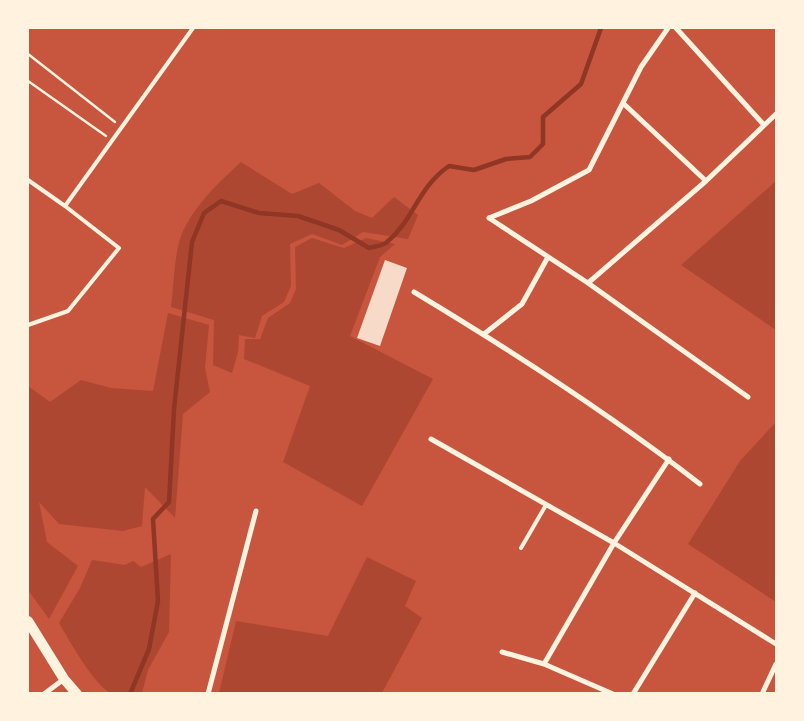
<svg xmlns="http://www.w3.org/2000/svg" width="804" height="721" viewBox="0 0 804 721" font-family="'Varela Round',sans-serif">
  <style>
    .green { fill: #ae4732 }
    .lines { fill: none; stroke-linecap: round; stroke-linejoin: round }
    .stream { stroke: #8f3625; stroke-width: 4.5 }
    .building { fill: #f7dbc8 }
    .path { stroke: #fff3e0; stroke-width: 2.5 }
    .service { stroke: #fff3e0; stroke-width: 4 }
    .minor { stroke: #fff3e0; stroke-width: 5 }
    .secondary { stroke: #fff3e0; stroke-width: 10 }
  </style>
  <rect width="100%" height="100%" fill="#c8553d"/>
  <path class="green" d="M 241,162 L 292,194 L 319,183 L 355,211 L 372,218 L 394,197 L 418,215 L 408,239 L 363,232 L 342,245 L 312,234 L 290,244 L 291,286 L 284,302 L 262,316 L 255,338 L 239,335 L 238,352 L 232,373 L 213,365 L 214,320 L 171,307 C 174,284 174,247 185,227 C 198,202 220,181 241,162 Z
    M 776,181 L 776,330 L 681,265 Z
    M 312,238 L 344,248 L 366,238 L 395,244 L 380,257 L 350,336 L 433,379 L 362,506 L 283,462 L 310,386 L 244,359 L 245,339 L 260,339 L 268,318 L 290,303 L 296,289 L 295,247 Z
    M 168,313 L 209,325 L 205,368 L 210,392 L 183,414 L 175,518 L 145,487 L 142,526 L 123,531 L 59,524 L 39,502 L 47,542 L 78,566 L 49,619 L 28,590 L 28,386 L 50,402 L 81,380 L 111,388 L 153,391 Z
    M 776,422 L 776,602 L 688,544 L 740,461 Z
    M 171,554 L 169,632 L 148,670 L 142,693 C 133,694 123,695 114,694 C 97,691 68,638 59,623 L 80,588 L 92,560 L 125,565 L 133,561 L 141,567 Z
    M 367,557 L 416,581 L 405,606 L 422,618 L 382,693 L 219,693 L 236,621 L 328,636 Z"/>
  <g class="lines">
    <path class="stream" d="M 130,694 L 149,649 L 158,601 L 153,519 L 169,502 L 174,409 L 192,242 L 204,213 L 221,201 L 259,213 L 298,216 L 339,230 L 369,248 C 375,246 383,246 387,242 C 414,220 417,188 449,166 L 474,170 L 506,159 L 530,157 L 543,144 L 543,117 L 581,84 L 601,28"/>
  </g>
  <path class="building" d="M 385,260 L 407,268 L 380,346 L 357,338 Z"/>
  <g class="lines">
    <path class="path" d="M 28,54 L 115,122
      M 28,81 L 106,136"/>
    <path class="service" d="M 28,180 L 65,206 L 193,28
      M 28,325 L 68,311 L 119,248 L 65,206
      M 521,548 L 546,505"/>
    <path class="minor" d="M 676,28 L 764,125
      M 624,104 L 706,181
      M 489,218 L 588,283 L 748,397
      M 489,218 L 531,201 L 589,170 L 641,67 L 668,28
      M 588,283 L 706,181 L 776,114
      M 414,292 C 512,351 610,414 700,484
      M 484,334 L 522,304 L 548,257
      M 431,439 L 614,543 L 776,644
      M 502,652 L 544,664 L 613,694
      M 544,664 L 614,543 L 669,459
      M 44,694 L 64,679
      M 208,694 L 256,511
      M 633,694 L 695,593
      M 762,694 L 776,664"/>
    <path class="secondary" d="M 28,621 L 64,679 L 77,694"/>
  </g>
  <rect width="804" height="721" fill="none" stroke="#fff3e0" stroke-width="58"/>
</svg>
